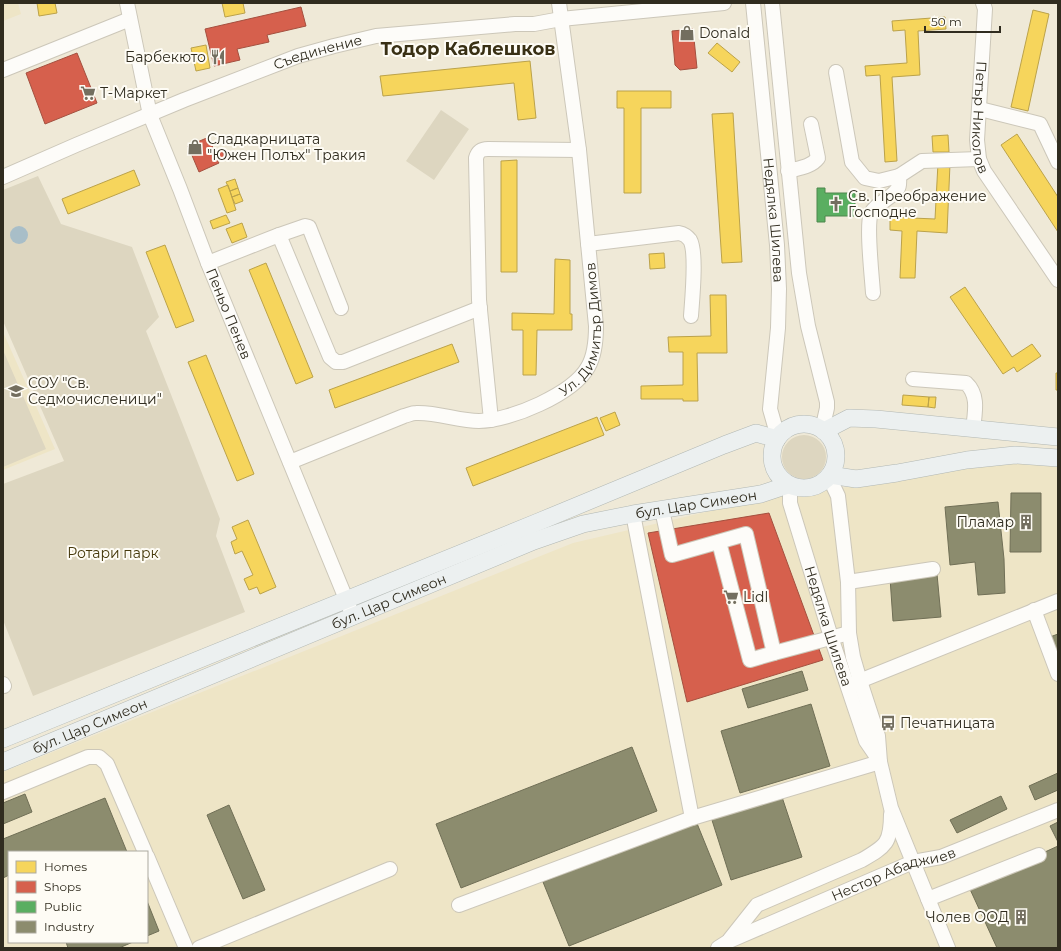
<svg xmlns="http://www.w3.org/2000/svg" width="1061" height="951" viewBox="0 0 1061 951" font-family="Montserrat,sans-serif">
  <style>
    .built { fill: #eee5c6; fill-rule: evenodd }
    .green { fill: #ddd6c0 }
    .water { fill: #a8bec8 }
    .homes { fill: #f6d55c; stroke: #bba24a }
    .shops { fill: #d6604d; stroke: #a4503f }
    .public { fill: #5aae61; stroke: #4d874d }
    .industry { fill: #8c8c6e; stroke: #706f56 }
    .lines { fill: none; stroke-linecap: round; stroke-linejoin: round }
    .minor-casing { stroke: #ccc7b9; stroke-width: 16 }
    .major-casing { stroke: #b1b7b3; stroke-width: 18 }
    .minor { stroke: #fdfcf9; stroke-width: 14 }
    .major { stroke: #ecf0f0; stroke-width: 17 }
    .labels { text-anchor: middle; dominant-baseline: central; stroke-width: 4; stroke-linejoin: round; paint-order: stroke }
    .poi-label { font-size: 14px; fill: #302c1f; stroke: #fefcf5; text-anchor: start }
    .street-label { font-size: 14px; fill: #302c1f; stroke: #fefcf5 }
    .park-label { font-size: 14px; fill: #46390b; stroke: #fefcf5 }
    .district-label { font-size: 18px; font-weight: bold; fill: #393014; stroke: #fefcf5 }
  </style>
  <rect width="100%" height="100%" fill="#efe9d7"/>
  <path class="built" d="M 3,3 L 18,3 L 21,14 L 3,21 Z
    M 3,332 L 55,449 L 3,470 Z
    M 1035,457 L 1058,459 L 1058,948 L 3,948 L 3,772 L 573,543 L 766,498 L 855,486 ZM 9,852 L 147,852 L 147,942 L 9,942 Z"/>
  <path class="green" d="M 441,110 L 469,129 L 434,180 L 406,161 Z
    M 38,176 L 61,224 L 132,247 L 159,317 L 146,331 L 220,519 L 216,536 L 245,612 L 33,696 L 3,620 L 3,484 L 64,461 L 3,321 L 3,190 Z
    M 3,350 L 46,449 L 3,467 Z
    M782 457a22 22 0 1 1 44 0a22 22 0 1 1-44 0Z"/>
  <path class="water" d="M10 235a9 9 0 1 1 18 0a9 9 0 1 1-18 0Z"/>
  <path class="homes" d="M 37,3 L 55,3 L 57,13 L 39,16 Z
    M 222,3 L 243,3 L 245,13 L 225,17 Z
    M 1033,10 L 1049,14 L 1028,111 L 1011,107 Z
    M 945,17 L 946,29 L 918,31 L 920,75 L 892,77 L 897,161 L 885,162 L 880,75 L 866,76 L 865,66 L 907,63 L 905,30 L 893,31 L 892,21 Z
    M 717,43 L 740,62 L 732,72 L 708,53 Z
    M 206,45 L 210,68 L 196,71 L 191,48 Z
    M 530,61 L 536,118 L 518,120 L 514,83 L 383,96 L 380,76 Z
    M 617,91 L 671,91 L 671,108 L 641,108 L 641,193 L 624,193 L 624,108 L 617,108 Z
    M 733,113 L 742,262 L 722,263 L 712,114 Z
    M 1017,134 L 1058,197 L 1058,232 L 1001,145 Z
    M 948,135 L 949,152 L 933,152 L 932,136 Z
    M 517,160 L 517,272 L 501,272 L 501,161 Z
    M 938,163 L 950,164 L 947,233 L 917,231 L 915,278 L 900,278 L 902,231 L 890,230 L 890,217 L 935,219 Z
    M 134,170 L 140,185 L 68,214 L 62,199 Z
    M 235,179 L 238,188 L 230,191 L 226,182 Z
    M 228,185 L 236,210 L 227,213 L 218,189 Z
    M 238,188 L 240,194 L 232,197 L 230,191 Z
    M 240,194 L 243,201 L 235,204 L 232,197 Z
    M 226,215 L 230,223 L 213,229 L 210,221 Z
    M 242,223 L 247,237 L 232,243 L 226,229 Z
    M 165,245 L 194,321 L 176,328 L 146,252 Z
    M 664,253 L 665,268 L 650,269 L 649,254 Z
    M 555,259 L 570,260 L 570,314 L 572,314 L 572,330 L 537,330 L 536,375 L 523,375 L 523,330 L 512,330 L 512,313 L 554,314 Z
    M 266,263 L 313,377 L 296,384 L 249,270 Z
    M 965,287 L 1012,357 L 1032,344 L 1041,356 L 1017,372 L 1014,367 L 1003,374 L 950,297 Z
    M 710,295 L 726,295 L 727,353 L 697,353 L 698,401 L 683,401 L 683,399 L 641,399 L 641,386 L 683,385 L 683,352 L 669,352 L 668,337 L 711,336 Z
    M 452,344 L 459,362 L 335,408 L 329,390 Z
    M 206,355 L 254,474 L 237,481 L 188,362 Z
    M 1056,373 L 1058,373 L 1058,390 L 1056,390 Z
    M 903,395 L 929,397 L 928,407 L 902,405 Z
    M 929,397 L 936,397 L 935,408 L 928,407 Z
    M 615,412 L 620,425 L 606,431 L 600,418 Z
    M 597,417 L 604,435 L 473,486 L 466,468 Z
    M 248,520 L 276,587 L 260,594 L 257,587 L 249,590 L 244,579 L 253,575 L 242,551 L 235,554 L 231,542 L 237,539 L 232,527 Z"/>
  <path class="shops" d="M 301,7 L 306,26 L 267,35 L 269,42 L 237,49 L 240,60 L 214,66 L 205,29 Z
    M 693,29 L 697,68 L 680,70 L 675,65 L 672,31 Z
    M 77,53 L 97,103 L 45,124 L 26,73 Z
    M 209,137 L 215,154 L 222,151 L 225,157 L 217,160 L 219,163 L 199,172 L 188,146 Z
    M 769,513 L 823,660 L 687,702 L 648,533 Z"/>
  <path class="public" d="M 817,188 L 825,188 L 825,193 L 855,193 L 855,216 L 825,216 L 825,222 L 817,222 Z"/>
  <path class="industry" d="M 1011,493 L 1041,493 L 1041,552 L 1010,552 Z
    M 998,502 L 1004,559 L 1005,593 L 978,595 L 975,562 L 950,565 L 945,507 Z
    M 937,574 L 941,617 L 893,621 L 890,578 Z
    M 1058,634 L 1058,657 L 1050,637 Z
    M 802,671 L 808,690 L 748,708 L 742,689 Z
    M 811,704 L 830,766 L 740,793 L 721,731 Z
    M 632,747 L 657,811 L 461,888 L 436,824 Z
    M 1058,773 L 1058,790 L 1035,800 L 1029,786 Z
    M 25,794 L 32,812 L 3,824 L 3,803 Z
    M 781,794 L 802,857 L 731,880 L 711,817 Z
    M 1001,796 L 1007,809 L 957,833 L 950,820 Z
    M 105,798 L 127,852 L 9,852 L 9,875 L 3,878 L 3,839 Z
    M 229,805 L 265,890 L 243,899 L 207,815 Z
    M 696,821 L 722,885 L 569,946 L 543,882 Z
    M 1058,822 L 1058,842 L 1050,826 Z
    M 1058,846 L 1058,948 L 997,948 L 969,887 Z
    M 147,901 L 159,931 L 147,936 Z
    M 66,942 L 133,942 L 119,948 L 68,948 Z"/>
  <g class="lines">
    <g class="minor-casing">
      <g id="minor">
        <path id="s1" d="M 127,3 L 150,115 L 180,189 L 208,263 L 353,616"/>
        <path id="s2" d="M 753,3 L 777,245 L 779,289 L 778,328 L 770,409 L 778,437"/>
        <path d="M 772,3 L 799,273 L 808,326 L 827,402 L 827,408 L 822,430"/>
        <path id="s3" d="M 983,3 L 985,9 L 977,140 L 979,159 L 984,171 L 1058,280"/>
        <path d="M 3,70 L 130,19"/>
        <path d="M 836,72 L 852,162 L 865,178 L 879,181 L 899,176 L 922,161 L 979,159"/>
        <path d="M 980,109 L 1040,124 L 1058,162"/>
        <path d="M 788,171 C 799,168 811,167 818,158 L 811,124"/>
        <path id="s4" d="M 3,177 L 76,145 L 184,100 L 298,56 L 334,46 L 376,36 L 515,24 L 534,24 L 561,19 L 724,3"/>
        <path d="M 279,235 L 305,226 L 309,227 L 341,308"/>
        <path d="M 588,244 L 679,233 C 684,234 687,236 690,240 C 697,252 692,301 691,316"/>
        <path d="M 208,263 L 279,235 L 330,357 L 336,362 L 343,362 L 480,308"/>
        <path d="M 873,293 C 872,277 866,225 871,213 C 877,202 892,199 898,188 C 900,185 899,180 899,176"/>
        <path d="M 913,379 L 966,383 C 979,395 975,412 973,429"/>
        <path d="M 491,420 L 479,300 L 476,158 C 478,151 481,149 488,149 L 579,150"/>
        <path id="s5" d="M 290,462 L 404,416 C 408,415 412,413 416,413 C 437,412 459,421 479,421 C 510,421 573,394 588,367 C 595,355 596,340 596,326 L 579,150 L 559,3"/>
        <path d="M 829,477 L 838,496 L 848,582 L 849,633 L 853,657 L 860,681 L 878,736 L 880,762 L 891,808 L 948,948"/>
        <path id="s6" d="M 790,485 L 790,503 L 831,637 L 866,741 L 879,760"/>
        <path d="M 662,510 L 672,555 L 746,534 L 774,653 L 849,633"/>
        <path d="M 633,514 L 692,818"/>
        <path d="M 719,542 L 750,660 L 774,653"/>
        <path d="M 848,582 L 933,569"/>
        <path d="M 1034,610 L 1058,674"/>
        <path d="M 3,684 L 4,686"/>
        <path d="M 852,684 L 1058,601"/>
        <path d="M 3,792 L 88,757 L 99,757 L 107,764 L 145,852"/>
        <path d="M 147,856 L 186,948"/>
        <path d="M 928,899 L 1039,855"/>
        <path d="M 459,905 L 692,818 L 880,762"/>
        <path d="M 730,939 L 757,905 L 862,860 C 886,846 891,843 891,814"/>
        <path d="M 199,948 L 390,869"/>
        <path id="s7" d="M 718,948 L 729,941 L 913,862 L 941,857 L 1058,810"/>
      </g>
    </g>
    <g class="major-casing">
      <g id="major">
        <circle cx="804" cy="456" r="32"/>
        <path d="M 824,431 L 849,418 L 876,419 L 1058,437"/>
        <path d="M 830,475 L 856,479 L 897,473 L 967,460 L 1015,455 L 1058,458"/>
        <path d="M 3,739 L 538,522 L 724,445 L 756,433 L 777,439"/>
        <path id="s8" d="M 3,762 L 534,541 L 583,524 L 633,514 L 761,494 L 788,485"/>
      </g>
    </g>
    <use href="#minor" class="minor"/>
    <use href="#major" class="major"/>
  </g>
  <defs>
    <g id="shop-bare" transform="scale(1.2)"><path d="M-5-2.5h2.3a2.7 3.5 0 0 1 5.4 0H5L5.5 6h-11ZM-1.5-2.5h3a1.5 2.3 0 0 0-3 0Z" fill="#736e5f" stroke="#fefcf5" stroke-width="2.5" paint-order="stroke"/></g>
    <g id="restaurant-bare" transform="scale(1.2)"><path d="M-5-6h1v4h1v-4h1v4h1v-4h1v5L-1.5 .5V6h-2V.5L-5-1ZM5-6V6H3V1.5H1.5Q1.5-4 5-6Z" fill="#736e5f" stroke="#fefcf5" stroke-width="2.5" paint-order="stroke"/></g>
    <g id="supermarket-bare" transform="scale(1.2)"><path d="M-6-5.5h2.5l.6 2H6L4.5 2H-2.5L-4.4-4H-6ZM-1.5 3.2a1.3 1.3 0 1 0 .1 0ZM3 3.2a1.3 1.3 0 1 0 .1 0Z" fill="#736e5f" stroke="#fefcf5" stroke-width="2.5" paint-order="stroke"/></g>
    <g id="church-bare" transform="scale(1.2)"><path d="M-1.2-6h2.4v3.5h3.3v2.4h-3.3V6h-2.4V-.1h-3.3v-2.4h3.3Z" fill="#736e5f" stroke="#fefcf5" stroke-width="2.5" paint-order="stroke"/></g>
    <g id="school-bare" transform="scale(1.2)"><path d="M0-5L7-2L0 1L-7-2ZM-4 1L0 2.5L4 1V4Q0 6-4 4Z" fill="#736e5f" stroke="#fefcf5" stroke-width="2.5" paint-order="stroke"/></g>
    <g id="building-bare" transform="scale(1.2)"><path d="M-4-6H4V6H1V3H-1V6H-4ZM-2.5-4.3h1.7v1.8h-1.7ZM.8-4.3h1.7v1.8H.8ZM-2.5-1h1.7V.8h-1.7ZM.8-1h1.7V.8H.8Z" fill="#736e5f" stroke="#fefcf5" stroke-width="2.5" paint-order="stroke"/></g>
    <g id="bus-bare" transform="scale(1.2)"><path d="M-5-6H5V4H4V6H2V4H-2V6H-4V4H-5ZM-3.5-4V0h7V-4ZM-3.5 1.2v1.5H-2V1.2ZM2 1.2v1.5H3.5V1.2Z" fill="#736e5f" stroke="#fefcf5" stroke-width="2.5" paint-order="stroke"/></g>
  </defs>
  <g fill-rule="evenodd">
    <use href="#shop-bare" x="687" y="33"/>
    <use href="#restaurant-bare" x="218" y="57"/>
    <use href="#supermarket-bare" x="88" y="93"/>
    <use href="#shop-bare" x="195" y="147"/>
    <use href="#church-bare" x="836" y="204"/>
    <use href="#school-bare" x="16" y="391"/>
    <use href="#building-bare" x="1026" y="522"/>
    <use href="#supermarket-bare" x="731" y="597"/>
    <use href="#bus-bare" x="888" y="723"/>
    <use href="#building-bare" x="1021" y="917"/>
  </g>
  <g class="labels">
    <g class="poi-label">
      <text x="699" y="33">Donald</text>
      <text x="206" y="57" text-anchor="end">Барбекюто</text>
      <text x="100" y="93">Т-Маркет</text>
      <text x="207" y="139">Сладкарницата<tspan x="207" dy="16">"Южен Полъх" Тракия</tspan></text>
      <text x="848" y="196">Св. Преображение<tspan x="848" dy="16">Господне</tspan></text>
      <text x="28" y="383">СОУ "Св.<tspan x="28" dy="16">Седмочисленици"</tspan></text>
      <text x="1014" y="522" text-anchor="end">Пламар</text>
      <text x="743" y="597">Lidl</text>
      <text x="900" y="723">Печатницата</text>
      <text x="1009" y="917" text-anchor="end">Чолев ООД</text>
    </g>
    <g class="street-label">
      <text stroke="none"><textPath href="#s4" startOffset="339">Съединение</textPath></text>
      <text stroke="none"><textPath href="#s3" startOffset="115">Петър Николов</textPath></text>
      <text stroke="none"><textPath href="#s2" startOffset="218">Недялка Шилева</textPath></text>
      <text stroke="none"><textPath href="#s1" startOffset="328">Пеньо Пенев</textPath></text>
      <text stroke="none"><textPath href="#s5" startOffset="358">Ул. Димитър Димов</textPath></text>
      <text stroke="none"><textPath href="#s8" startOffset="742">бул. Цар Симеон</textPath></text>
      <text stroke="none"><textPath href="#s8" startOffset="418">бул. Цар Симеон</textPath></text>
      <text stroke="none"><textPath href="#s6" startOffset="147">Недялка Шилева</textPath></text>
      <text stroke="none"><textPath href="#s8" startOffset="94">бул. Цар Симеон</textPath></text>
      <text stroke="none"><textPath href="#s7" startOffset="191">Нестор Абаджиев</textPath></text>
    </g>
    <g class="park-label">
      <text x="113" y="553">Ротари парк</text>
    </g>
    <g class="district-label">
      <text x="468" y="49">Тодор Каблешков</text>
    </g>
  </g>
  <rect width="1061" height="951" fill="none" stroke="#302c1f" stroke-width="8"/>
  <rect x="8" y="851" width="140" height="92" fill="#fefcf5" stroke="#aca99f"/>
  <rect x="16" y="861" width="20" height="12" fill="#f6d55c" stroke="#aca99f"/>
  <text x="44" y="871" font-size="12" fill="#302c1f">Homes</text>
  <rect x="16" y="881" width="20" height="12" fill="#d6604d" stroke="#aca99f"/>
  <text x="44" y="891" font-size="12" fill="#302c1f">Shops</text>
  <rect x="16" y="901" width="20" height="12" fill="#5aae61" stroke="#aca99f"/>
  <text x="44" y="911" font-size="12" fill="#302c1f">Public</text>
  <rect x="16" y="921" width="20" height="12" fill="#8c8c6e" stroke="#aca99f"/>
  <text x="44" y="931" font-size="12" fill="#302c1f">Industry</text>
  <path d="M925 26v6h75v-6" fill="none" stroke="#302c1f" stroke-width="2"/>
  <text x="931" y="26" font-size="12" fill="#302c1f" stroke="#fefcf5" stroke-width="3" paint-order="stroke">50 m</text>
</svg>
